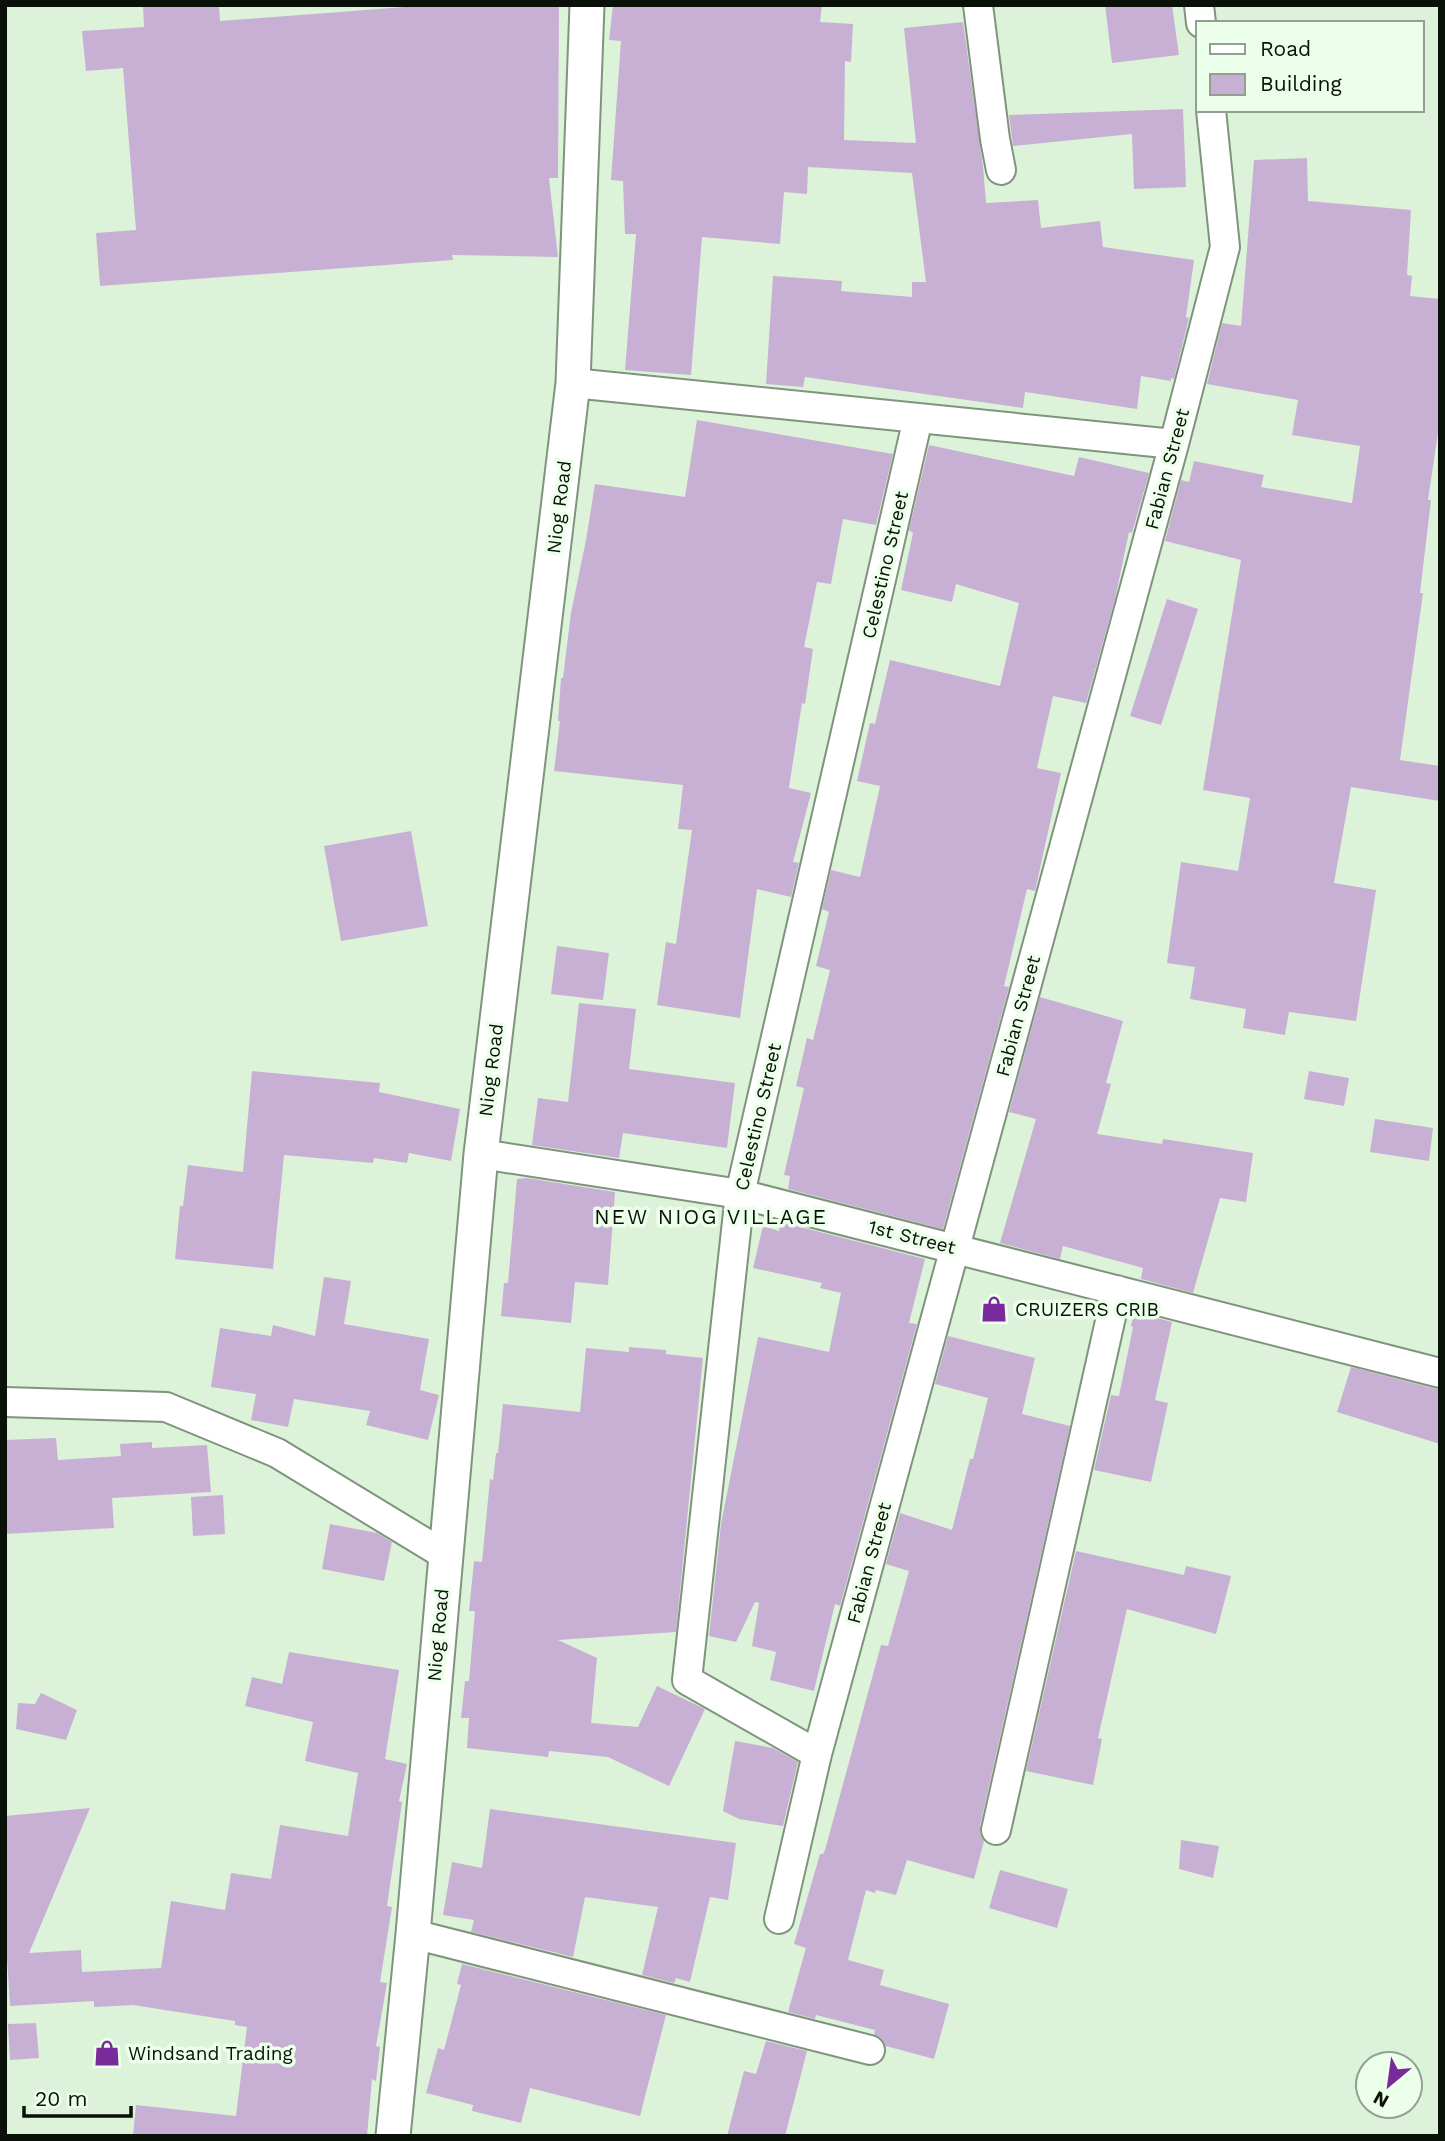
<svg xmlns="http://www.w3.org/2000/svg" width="1445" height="2141" viewBox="0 0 1445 2141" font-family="'Work Sans',sans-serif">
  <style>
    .building { fill: #c8b0d5 }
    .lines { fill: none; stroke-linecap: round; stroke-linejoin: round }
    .minor-casing { stroke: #7f947c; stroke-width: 32 }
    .tertiary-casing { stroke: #7f947c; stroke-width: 37 }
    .minor { stroke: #fff; stroke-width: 28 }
    .tertiary { stroke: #fff; stroke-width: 33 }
    .labels { text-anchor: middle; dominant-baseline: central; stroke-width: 7; stroke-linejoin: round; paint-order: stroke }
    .street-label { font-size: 19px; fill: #091108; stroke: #ecffea }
    .poi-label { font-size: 19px; fill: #091108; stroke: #ecffea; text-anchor: start }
    .neighbourhood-label { font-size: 21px; letter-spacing: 2px; fill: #091108; stroke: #ecffea }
  </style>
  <rect width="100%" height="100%" fill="#dcf3d9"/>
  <path class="building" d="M 143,5 L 219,5 L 220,21 L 431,5 L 559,5 L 558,178 L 549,178 L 558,257 L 452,255 L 453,260 L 100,286 L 96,233 L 136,230 L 123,68 L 86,71 L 82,31 L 144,27 Z
    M 613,5 L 822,5 L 820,22 L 853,24 L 851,62 L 845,61 L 844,140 L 916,143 L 904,28 L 963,22 L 983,166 L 986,203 L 1038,200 L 1041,228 L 1100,221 L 1103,247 L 1194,260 L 1186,317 L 1189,318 L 1174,379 L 1171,378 L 1171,381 L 1141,376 L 1137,409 L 1025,392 L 1023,408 L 805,377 L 803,387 L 766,384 L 773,276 L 842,281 L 841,291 L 912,297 L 912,282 L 926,282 L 912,173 L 808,167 L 807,194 L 784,192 L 780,244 L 702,237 L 691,375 L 625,370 L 636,234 L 625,234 L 623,181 L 611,180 L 621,41 L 609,40 Z
    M 1105,5 L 1172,5 L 1179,55 L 1112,63 Z
    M 1183,109 L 1186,187 L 1134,189 L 1132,134 L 1013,146 L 1009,115 Z
    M 1307,158 L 1308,201 L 1411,210 L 1407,275 L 1412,276 L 1410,296 L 1440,299 L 1440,419 L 1428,500 L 1431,500 L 1420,593 L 1423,593 L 1400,760 L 1440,766 L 1440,801 L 1351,787 L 1334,883 L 1376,890 L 1356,1021 L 1289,1012 L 1285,1035 L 1243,1028 L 1246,1009 L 1190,999 L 1195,967 L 1167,963 L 1181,862 L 1238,871 L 1250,798 L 1203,790 L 1241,560 L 1165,541 L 1181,480 L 1189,482 L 1194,461 L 1264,475 L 1261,487 L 1352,503 L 1360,446 L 1292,435 L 1298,400 L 1207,384 L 1222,323 L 1241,326 L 1254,160 Z
    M 697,420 L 893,454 L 876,525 L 843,519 L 831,584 L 817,582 L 804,647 L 813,649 L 805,704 L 802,703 L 789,788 L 811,793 L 793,862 L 799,863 L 791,897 L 757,889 L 740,1018 L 657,1005 L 666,942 L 676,944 L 692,830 L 678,829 L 683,785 L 554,771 L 560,721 L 558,721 L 561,678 L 563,678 L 571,613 L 586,540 L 595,484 L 685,497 Z
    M 929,445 L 1074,476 L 1079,457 L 1149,473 L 1132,533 L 1129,532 L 1115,599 L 1086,703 L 1053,696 L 1037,768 L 1061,773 L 1035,891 L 1027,889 L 1004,986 L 1009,987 L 943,1229 L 788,1189 L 790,1176 L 784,1175 L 804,1088 L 796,1086 L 807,1038 L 813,1040 L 830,970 L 816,966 L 829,912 L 822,909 L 831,870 L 860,877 L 880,786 L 857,781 L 870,723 L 875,724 L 890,660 L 1000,686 L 1019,603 L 956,584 L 952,602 L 901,590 L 913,533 L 909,530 Z
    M 1167,599 L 1198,609 L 1161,725 L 1130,716 Z
    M 411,831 L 428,926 L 341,941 L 324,846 Z
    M 557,946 L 609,953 L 603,1000 L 551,994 Z
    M 1040,997 L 1123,1021 L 1106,1083 L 1111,1084 L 1097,1134 L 1162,1144 L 1163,1139 L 1253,1153 L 1246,1202 L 1220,1198 L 1193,1293 L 1141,1279 L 1143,1268 L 1063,1246 L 1060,1259 L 1000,1243 L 1036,1119 L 1009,1112 Z
    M 579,1003 L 636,1009 L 629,1069 L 735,1083 L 727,1148 L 623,1133 L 619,1158 L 532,1145 L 538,1098 L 568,1102 Z
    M 252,1071 L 380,1083 L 379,1092 L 460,1109 L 451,1161 L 409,1153 L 407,1163 L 374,1158 L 373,1163 L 284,1155 L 273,1269 L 175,1259 L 180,1206 L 183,1206 L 188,1165 L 243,1172 Z
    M 1309,1071 L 1349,1078 L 1344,1106 L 1304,1099 Z
    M 1375,1119 L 1433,1128 L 1429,1161 L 1370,1152 Z
    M 527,1178 L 615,1192 L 608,1285 L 575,1282 L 571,1323 L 501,1316 L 504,1283 L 508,1283 L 517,1179 Z
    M 781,1222 L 925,1259 L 909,1323 L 917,1324 L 840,1606 L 835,1604 L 814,1691 L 770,1680 L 776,1652 L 752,1646 L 759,1603 L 755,1602 L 736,1642 L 709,1636 L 721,1524 L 758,1337 L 829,1352 L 841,1293 L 820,1288 L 822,1283 L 753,1268 L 763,1226 L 779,1231 Z
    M 324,1277 L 351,1281 L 344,1324 L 429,1339 L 420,1390 L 439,1395 L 428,1440 L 366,1425 L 370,1411 L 294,1399 L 288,1427 L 251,1420 L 256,1394 L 211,1387 L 220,1328 L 271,1336 L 273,1325 L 315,1336 Z
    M 1134,1312 L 1172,1322 L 1155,1400 L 1168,1403 L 1151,1482 L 1094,1470 L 1111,1395 L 1119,1396 L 1133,1327 L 1131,1326 Z
    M 948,1336 L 1035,1358 L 1022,1414 L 1070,1426 L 980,1826 L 980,1834 L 984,1841 L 974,1879 L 907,1860 L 896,1895 L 876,1890 L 875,1893 L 866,1890 L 848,1960 L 884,1970 L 880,1985 L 949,2004 L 934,2059 L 886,2046 L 881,2038 L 874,2034 L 875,2030 L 816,2015 L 815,2019 L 788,2012 L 806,1948 L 794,1944 L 820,1854 L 823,1854 L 825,1850 L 881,1645 L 888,1646 L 909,1571 L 886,1564 L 900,1513 L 952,1530 L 970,1459 L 973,1459 L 988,1398 L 935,1384 Z
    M 629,1347 L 666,1350 L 666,1354 L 703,1358 L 676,1632 L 558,1640 L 597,1658 L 591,1723 L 638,1727 L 657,1686 L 705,1709 L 669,1786 L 608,1757 L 549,1751 L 548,1757 L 467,1748 L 469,1718 L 461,1718 L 465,1681 L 469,1681 L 475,1611 L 469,1611 L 474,1561 L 482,1562 L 490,1479 L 493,1480 L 496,1453 L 498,1453 L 503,1404 L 580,1412 L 586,1348 L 629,1352 Z
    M 1351,1367 L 1440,1390 L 1440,1444 L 1337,1412 Z
    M 56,1438 L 58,1460 L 121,1456 L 120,1444 L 152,1442 L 152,1448 L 207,1445 L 211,1492 L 112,1498 L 114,1528 L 5,1534 L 5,1440 Z
    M 223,1495 L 225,1534 L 193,1536 L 191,1497 Z
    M 330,1524 L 377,1533 L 392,1542 L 384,1581 L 322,1569 Z
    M 1076,1551 L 1184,1575 L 1186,1566 L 1231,1576 L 1216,1634 L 1127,1609 L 1098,1738 L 1102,1739 L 1093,1785 L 1026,1771 Z
    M 289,1652 L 399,1670 L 385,1759 L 407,1764 L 399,1801 L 402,1802 L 387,1906 L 392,1907 L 380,1982 L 387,1983 L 376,2046 L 380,2047 L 376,2081 L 372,2079 L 367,2136 L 133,2136 L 136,2105 L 236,2116 L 247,2027 L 235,2025 L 235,2021 L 133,2005 L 94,2007 L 94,2001 L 10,2006 L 5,1925 L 5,1816 L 90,1808 L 29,1953 L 81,1950 L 82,1972 L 161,1968 L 171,1901 L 225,1910 L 231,1873 L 271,1879 L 280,1825 L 348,1836 L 358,1773 L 305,1761 L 313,1722 L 245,1706 L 252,1677 L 282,1684 Z
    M 41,1693 L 77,1710 L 66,1740 L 16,1729 L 18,1703 L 35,1704 Z
    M 735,1741 L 773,1748 L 798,1762 L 783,1826 L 739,1819 L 723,1811 Z
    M 490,1809 L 736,1843 L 728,1900 L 710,1897 L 690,1982 L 676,1978 L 674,1983 L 642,1975 L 658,1907 L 585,1897 L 573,1957 L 471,1932 L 474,1920 L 443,1915 L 452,1862 L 482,1868 Z
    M 1181,1840 L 1219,1846 L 1213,1878 L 1179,1869 Z
    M 1000,1870 L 1068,1889 L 1057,1928 L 989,1908 Z
    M 462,1964 L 666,2015 L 640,2116 L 530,2088 L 521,2123 L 472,2111 L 473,2105 L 426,2093 L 438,2048 L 444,2050 L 461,1985 L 457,1984 Z
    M 36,2023 L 39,2058 L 10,2060 L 8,2024 Z
    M 766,2041 L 807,2051 L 785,2136 L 727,2136 L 744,2071 L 756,2074 Z"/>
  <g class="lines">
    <g class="minor-casing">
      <path id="minor" d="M 978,5 L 995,139 L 1001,170
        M 1199,5 L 1201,23
        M 573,383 L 1174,444
        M 481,1154 L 740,1194 L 1440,1373
        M 5,1402 L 166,1407 L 277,1453 L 445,1555
        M 817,1754 L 687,1680 L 740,1194 L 918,418
        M 996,1830 L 1117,1290
        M 779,1919 L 817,1754 L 1174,444 L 1225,247 L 1211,110
        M 413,1934 L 870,2050"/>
    </g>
    <g class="tertiary-casing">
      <path id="tertiary" d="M 393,2136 L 413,1934 L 481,1154 L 573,383 L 587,5"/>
    </g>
    <use href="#minor" class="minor"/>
    <use href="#tertiary" class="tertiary"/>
  </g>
  <defs>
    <g id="shop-bare" transform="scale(2.1)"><path d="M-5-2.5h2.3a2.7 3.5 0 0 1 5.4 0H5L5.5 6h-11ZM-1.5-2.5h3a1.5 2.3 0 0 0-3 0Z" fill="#7a2b9b" stroke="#ecffea" stroke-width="2.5" paint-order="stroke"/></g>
  </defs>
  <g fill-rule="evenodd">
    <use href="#shop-bare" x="994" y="1309"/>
    <use href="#shop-bare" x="107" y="2053"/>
  </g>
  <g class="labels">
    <g class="street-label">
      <text transform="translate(1167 469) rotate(-75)">Fabian Street</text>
      <text transform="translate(559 507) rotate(-83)">Niog Road</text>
      <text transform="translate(885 565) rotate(-77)">Celestino Street</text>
      <text transform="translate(1018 1016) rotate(-75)">Fabian Street</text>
      <text transform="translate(491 1070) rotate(-83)">Niog Road</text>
      <text transform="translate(758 1117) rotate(-77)">Celestino Street</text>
      <text transform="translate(912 1237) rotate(14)">1st Street</text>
      <text transform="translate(869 1563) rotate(-75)">Fabian Street</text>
      <text transform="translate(438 1635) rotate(-85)">Niog Road</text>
    </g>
    <g class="poi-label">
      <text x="1015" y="1309">CRUIZERS CRIB</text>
      <text x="128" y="2053">Windsand Trading</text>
    </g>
    <g class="neighbourhood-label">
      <text x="711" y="1216">NEW NIOG VILLAGE</text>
    </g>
  </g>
  <rect width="1445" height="2141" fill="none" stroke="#091108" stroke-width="14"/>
  <rect x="1196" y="21" width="228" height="91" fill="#ecffea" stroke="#91a090" stroke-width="2"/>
  <rect x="1210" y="44" width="35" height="10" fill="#ffffff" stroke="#91a090" stroke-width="2"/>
  <text x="1260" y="56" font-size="21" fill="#091108">Road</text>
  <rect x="1210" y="74" width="35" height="21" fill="#c8b0d5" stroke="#91a090" stroke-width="2"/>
  <text x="1260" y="91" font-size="21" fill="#091108">Building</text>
  <g transform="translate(1389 2085) rotate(209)"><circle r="33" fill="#ecffea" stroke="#91a090" stroke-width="2"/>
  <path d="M0-5L12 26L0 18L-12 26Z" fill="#7a2b9b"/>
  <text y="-10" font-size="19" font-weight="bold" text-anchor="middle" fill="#091108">N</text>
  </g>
  <path d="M24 2106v10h107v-10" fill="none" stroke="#091108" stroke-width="3.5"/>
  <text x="35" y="2106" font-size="21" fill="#091108" stroke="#ecffea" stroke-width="5" paint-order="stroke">20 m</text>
</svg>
